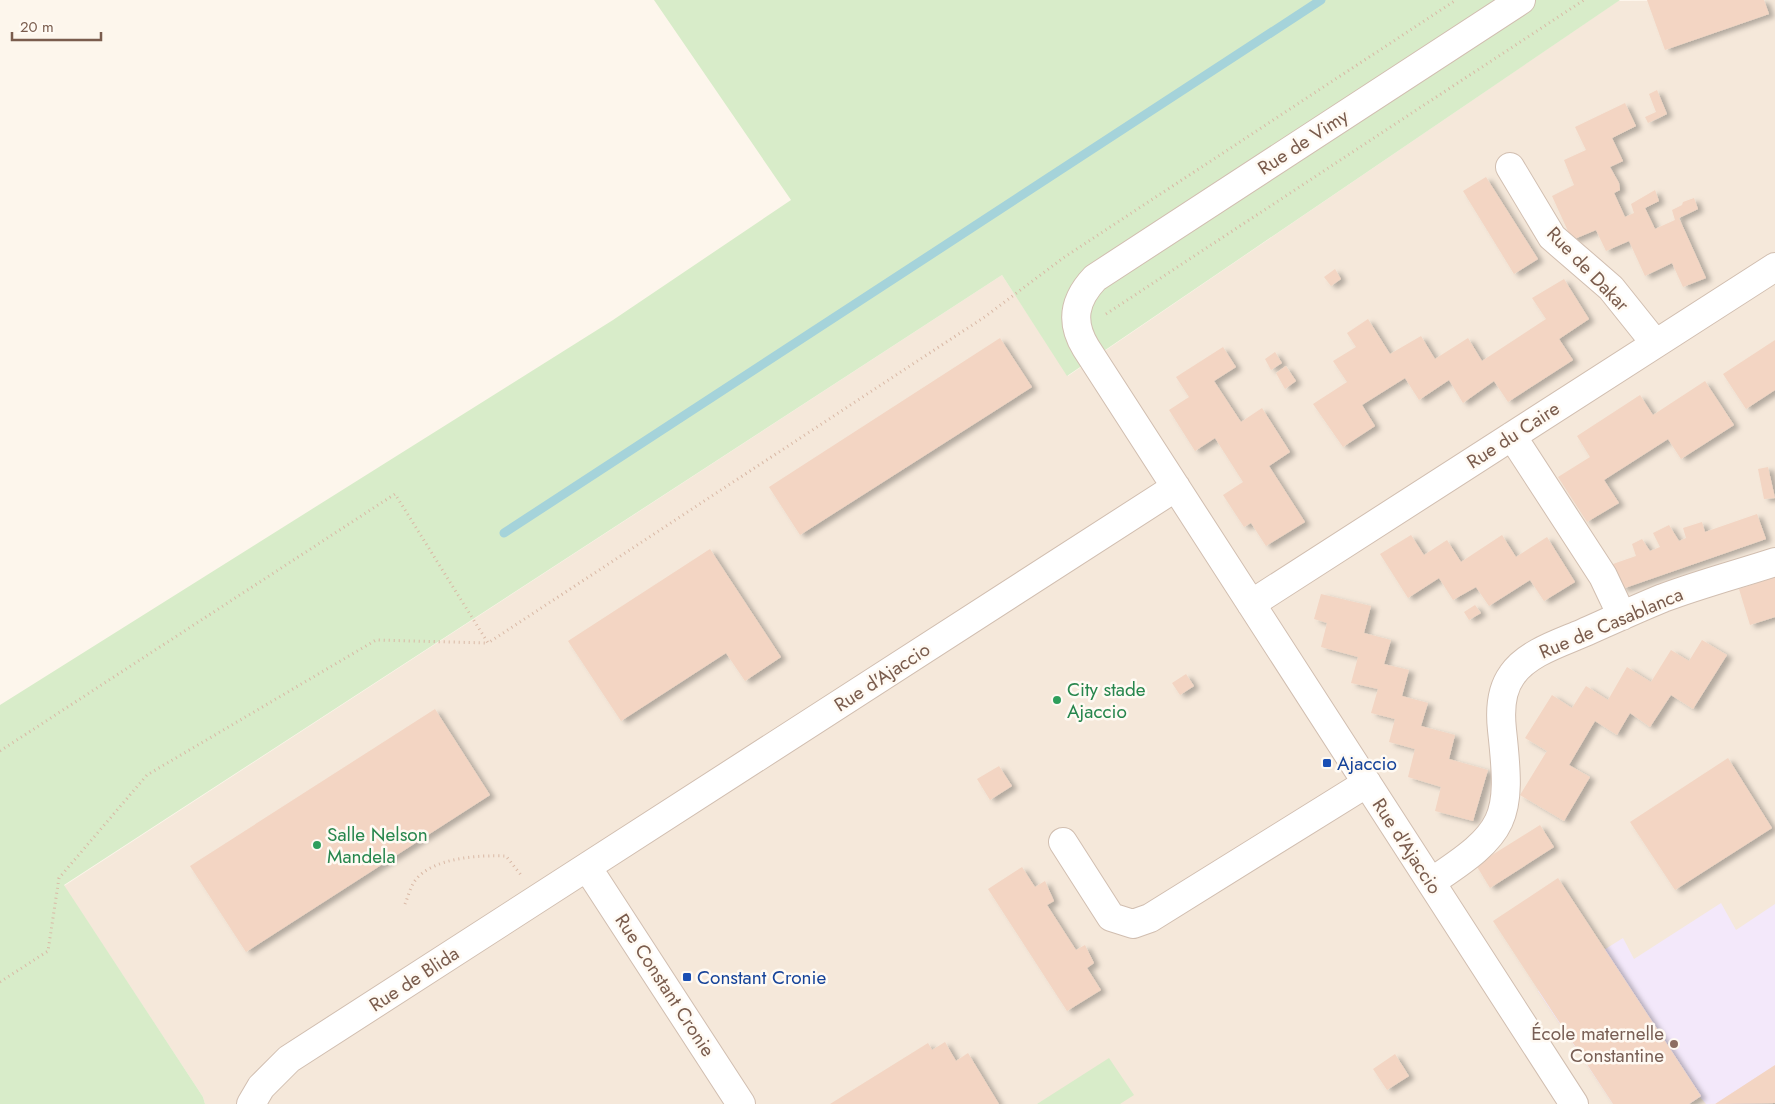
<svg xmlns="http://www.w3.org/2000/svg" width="1775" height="1104" viewBox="0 0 1775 1104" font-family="Jost,sans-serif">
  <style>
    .residential { fill: #f5e8da }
    .education { fill: #f3e8fa }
    .green { fill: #d8ecc9 }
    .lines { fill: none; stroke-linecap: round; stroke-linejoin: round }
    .stream { stroke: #a5d3da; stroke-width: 9 }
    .building { fill: #f3d5c3; filter: url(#shadow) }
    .minor-casing { stroke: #d1beb0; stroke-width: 30 }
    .path { stroke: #d9b8a5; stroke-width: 3; stroke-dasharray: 1 4; stroke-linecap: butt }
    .minor { stroke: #fff; stroke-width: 28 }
    .leisure-dot { fill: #2e9e5b; stroke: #fffaf3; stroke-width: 2 }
    .transit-dot { fill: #1a4fb4; stroke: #fffaf3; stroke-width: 2 }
    .education-dot { fill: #8d6e63; stroke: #fffaf3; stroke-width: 2 }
    .labels { text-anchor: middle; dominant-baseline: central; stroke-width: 5; stroke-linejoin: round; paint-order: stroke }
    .street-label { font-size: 19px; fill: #7a5c4d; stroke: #fffaf3 }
    .leisure-label { font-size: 19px; fill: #27864d; stroke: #fffaf3; text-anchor: start }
    .transit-label { font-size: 19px; fill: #164399; stroke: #fffaf3; text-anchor: start }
    .education-label { font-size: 19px; fill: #785e54; stroke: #fffaf3; text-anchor: end }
  </style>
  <defs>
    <filter id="shadow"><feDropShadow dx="5.5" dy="3" stdDeviation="2.5" flood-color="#0004"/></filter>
  </defs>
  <rect width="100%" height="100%" fill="#fdf6ec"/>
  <path class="residential" d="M 1775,0 L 1775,1104 L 205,1104 L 203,1097 L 64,886 L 1002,275 L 1068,376 L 1618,1 Z"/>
  <path class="education" d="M 1721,903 L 1736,930 L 1775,904 L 1775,1103 L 1706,1104 L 1700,1097 L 1689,1104 L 1613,1104 L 1538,991 L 1623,938 L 1634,959 Z"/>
  <path class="green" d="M 654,0 L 1620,0 L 1067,376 L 1002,275 L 64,885 L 203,1097 L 205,1104 L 0,1104 L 0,705 L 613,320 L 791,200 Z
    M 1109,1058 L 1134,1095 L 1120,1104 L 1037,1104 Z"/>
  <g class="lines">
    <path class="stream" d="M 504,533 L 1321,0"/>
  </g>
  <path class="building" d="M 1647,0 L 1764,0 L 1769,14 L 1665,50 Z
    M 1657,90 L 1667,114 L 1648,123 L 1645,117 L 1656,112 L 1649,94 Z
    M 1625,103 L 1636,126 L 1612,138 L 1623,161 L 1610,167 L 1619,183 L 1620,190 L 1614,193 L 1625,217 L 1634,213 L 1631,204 L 1655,190 L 1659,201 L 1645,208 L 1655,229 L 1675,220 L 1672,210 L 1682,205 L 1683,202 L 1694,198 L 1698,209 L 1679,218 L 1706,278 L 1683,287 L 1672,263 L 1645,276 L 1629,241 L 1606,251 L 1596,230 L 1572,240 L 1552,196 L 1574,185 L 1564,160 L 1586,150 L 1575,127 Z
    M 1486,177 L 1538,259 L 1514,274 L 1463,191 Z
    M 1335,269 L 1341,279 L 1331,286 L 1324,277 Z
    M 1564,279 L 1589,319 L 1559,339 L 1573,360 L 1508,402 L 1494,381 L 1463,403 L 1449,380 L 1419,400 L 1405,378 L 1362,405 L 1375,426 L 1343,447 L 1313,404 L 1347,382 L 1333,361 L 1356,347 L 1347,333 L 1368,319 L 1390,354 L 1421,336 L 1435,359 L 1468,338 L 1482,361 L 1546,319 L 1532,298 Z
    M 1000,338 L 1032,387 L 800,535 L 769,487 Z
    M 1775,340 L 1775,390 L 1746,409 L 1723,374 Z
    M 1223,347 L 1236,367 L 1214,381 L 1241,422 L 1262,408 L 1290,452 L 1269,466 L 1305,522 L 1266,546 L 1251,523 L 1244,527 L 1223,495 L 1243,482 L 1215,438 L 1195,451 L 1169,410 L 1189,397 L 1176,377 Z
    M 1275,352 L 1282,363 L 1271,370 L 1265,359 Z
    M 1286,366 L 1296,381 L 1285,389 L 1276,373 Z
    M 1705,381 L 1734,425 L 1681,459 L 1668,439 L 1604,480 L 1619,503 L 1587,522 L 1558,477 L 1590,457 L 1577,436 L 1640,395 L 1653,415 Z
    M 1768,467 L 1775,498 L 1764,499 L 1758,469 Z
    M 1757,514 L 1766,539 L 1622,589 L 1613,564 L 1636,556 L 1632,544 L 1642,539 L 1650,551 L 1660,547 L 1653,533 L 1669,525 L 1679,541 L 1686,538 L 1683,528 L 1702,522 L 1705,532 Z
    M 1411,535 L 1424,555 L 1447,540 L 1461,562 L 1502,535 L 1516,557 L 1547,537 L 1575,582 L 1544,601 L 1530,580 L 1489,606 L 1476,587 L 1453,600 L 1439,578 L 1408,598 L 1380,554 Z
    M 710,549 L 781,657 L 745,681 L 726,653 L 621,721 L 568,641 Z
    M 1775,577 L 1775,617 L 1750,625 L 1739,589 Z
    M 1321,594 L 1371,606 L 1364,633 L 1391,640 L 1384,664 L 1409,670 L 1402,696 L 1428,703 L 1421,726 L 1455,735 L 1449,759 L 1488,770 L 1473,821 L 1435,811 L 1441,787 L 1408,777 L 1415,749 L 1389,742 L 1395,719 L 1371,713 L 1378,689 L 1351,683 L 1358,657 L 1321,647 L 1327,623 L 1314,619 Z
    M 1475,605 L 1481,613 L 1469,620 L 1464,612 Z
    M 1702,640 L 1727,655 L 1693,709 L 1671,695 L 1650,727 L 1630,713 L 1617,735 L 1595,721 L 1569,765 L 1590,777 L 1564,821 L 1520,795 L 1547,751 L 1525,738 L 1552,695 L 1572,708 L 1586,686 L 1608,700 L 1627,667 L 1651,682 L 1671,650 L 1689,661 Z
    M 1186,674 L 1194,686 L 1180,695 L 1172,683 Z
    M 435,709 L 490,795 L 246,952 L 190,866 Z
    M 1728,758 L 1772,828 L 1675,890 L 1630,822 Z
    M 999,766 L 1012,786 L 990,800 L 977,779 Z
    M 1540,825 L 1554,847 L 1490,888 L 1476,865 Z
    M 1022,867 L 1035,887 L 1045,881 L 1054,901 L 1047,905 L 1076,950 L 1085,945 L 1094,963 L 1087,968 L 1101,990 L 1067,1011 L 988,889 Z
    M 1558,878 L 1701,1096 L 1689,1104 L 1613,1104 L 1493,921 Z
    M 945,1042 L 956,1061 L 968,1053 L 999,1104 L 830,1104 L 928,1043 L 932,1050 Z
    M 1395,1054 L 1409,1076 L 1387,1090 L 1373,1069 Z
    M 1775,1065 L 1775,1103 L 1715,1104 Z"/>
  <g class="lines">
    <g class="minor-casing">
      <path id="minor" d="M 1521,0 L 1095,278 C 1074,300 1070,322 1086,348 L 1574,1104
        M 1510,167 L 1552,237 L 1611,288 L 1655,343
        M 1512,436 L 1603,576 L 1622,616
        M 1251,604 L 1775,267
        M 1063,842 L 1111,917 L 1133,924 L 1150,918 L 1367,783
        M 587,867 L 741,1104
        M 1431,882 C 1507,832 1512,820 1502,730 C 1500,712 1501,690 1512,675 C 1527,653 1560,643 1583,633 C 1610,621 1636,609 1663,598 C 1700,584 1738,574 1775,562
        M 251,1104 L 261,1087 L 289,1059 L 1176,487"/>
    </g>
    <path class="path" d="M 1106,314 L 1584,0
      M 0,751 L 395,494 L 488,643 L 986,316 L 1063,258 L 1456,0
      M 405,904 C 408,897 410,888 414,882 C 431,857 480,855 506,856 L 521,875
      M 0,982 L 48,951 L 59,878 L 147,775 L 376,640 L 488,643"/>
    <use href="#minor" class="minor"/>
  </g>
  <g class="leisure-dot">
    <circle cx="1057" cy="700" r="5"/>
    <circle cx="317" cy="845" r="5"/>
  </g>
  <g class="transit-dot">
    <rect x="1322" y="758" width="10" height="10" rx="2.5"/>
    <rect x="682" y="972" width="10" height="10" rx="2.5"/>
  </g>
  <circle class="education-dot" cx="1674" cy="1044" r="5"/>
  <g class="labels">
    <g class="street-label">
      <text transform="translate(1303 142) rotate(-33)">Rue de Vimy</text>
      <text transform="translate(1588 269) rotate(46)">Rue de Dakar</text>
      <text transform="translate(1513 435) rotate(-33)">Rue du Caire</text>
      <text transform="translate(1611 623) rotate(-23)">Rue de Casablanca</text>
      <text transform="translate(882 677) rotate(-33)">Rue d'Ajaccio</text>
      <text transform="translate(1407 846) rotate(57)">Rue d'Ajaccio</text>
      <text transform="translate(414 979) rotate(-33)">Rue de Blida</text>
      <text transform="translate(665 985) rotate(57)">Rue Constant Cronie</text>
    </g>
    <g class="leisure-label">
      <text x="1067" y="689">City stade<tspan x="1067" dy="22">Ajaccio</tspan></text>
      <text x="327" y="834">Salle Nelson<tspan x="327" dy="22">Mandela</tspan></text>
    </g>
    <g class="transit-label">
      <text x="1337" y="763">Ajaccio</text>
      <text x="697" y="977">Constant Cronie</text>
    </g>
    <g class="education-label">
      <text x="1664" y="1033">École maternelle<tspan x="1664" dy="22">Constantine</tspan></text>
    </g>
  </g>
  <path d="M12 32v8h89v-8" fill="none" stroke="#7a5c4d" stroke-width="2.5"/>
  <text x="20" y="32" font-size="15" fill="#7a5c4d" stroke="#fffaf3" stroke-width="4" paint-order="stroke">20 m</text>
</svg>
